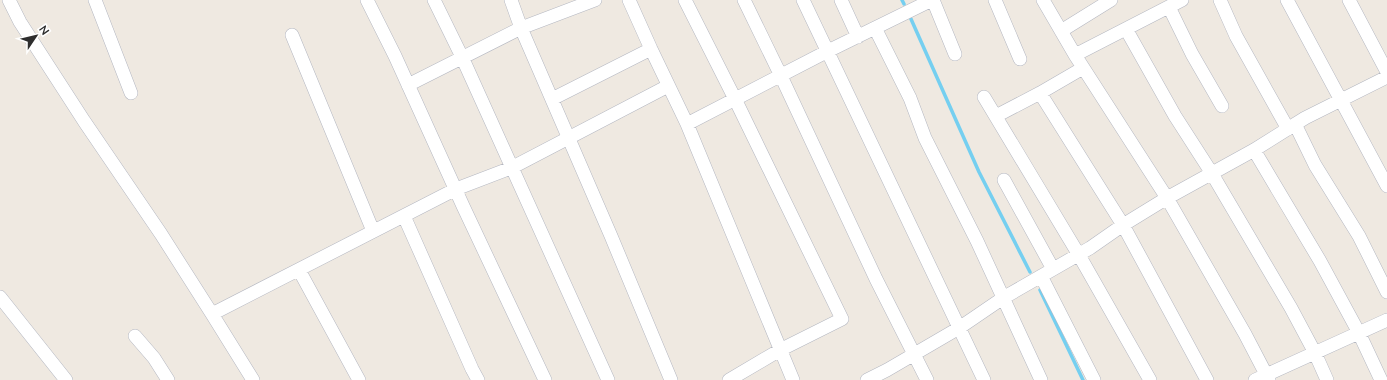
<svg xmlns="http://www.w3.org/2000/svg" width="1387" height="380" viewBox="0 0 1387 380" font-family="Lato,sans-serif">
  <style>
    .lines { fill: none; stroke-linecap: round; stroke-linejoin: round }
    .stream { stroke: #75cff0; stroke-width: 3.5 }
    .minor-casing { stroke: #b4b7c1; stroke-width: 14 }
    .minor { stroke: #fff; stroke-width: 13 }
  </style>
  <rect width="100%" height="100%" fill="#efe9e1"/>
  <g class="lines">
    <path class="stream" d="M 902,0 L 904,4
      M 911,19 L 979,172 L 1030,272
      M 1040,290 L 1083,380"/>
    <g class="minor-casing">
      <path id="minor" d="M 9,0 L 20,22 L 84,121 L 161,234 L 212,314 L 253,380
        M 95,0 L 131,93
        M 367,0 L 395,56 L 463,206 L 545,380
        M 434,0 L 462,57 L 608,380
        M 511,0 L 521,28 L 611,236 L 671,380
        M 629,0 L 651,49 L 687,124 L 793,380
        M 685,0 L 735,99 L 842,319 L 780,350 L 729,380
        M 744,0 L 781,76 L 876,279 L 927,380
        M 803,0 L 984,380
        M 841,0 L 858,37
        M 933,0 L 955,54
        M 995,0 L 1020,59
        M 1043,0 L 1075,55 L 1167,198 L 1245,334 L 1269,380
        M 1220,0 L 1236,36 L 1288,129
        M 1287,0 L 1387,186
        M 1349,0 L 1387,72
        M 1169,7 L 1192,54 L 1222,106
        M 875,28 L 910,98 L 925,138 L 977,241 L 1041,380
        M 1126,29 L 1175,116 L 1211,172 L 1291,308 L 1315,353 L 1327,380
        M 1061,31 L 1111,0
        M 292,35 L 373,231
        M 1075,55 L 1182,0
        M 408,85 L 521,28 L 595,0
        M 1040,93 L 1123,225 L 1207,380
        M 984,97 L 1079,255 L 1150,380
        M 552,99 L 651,49
        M 996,116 L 1040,93 L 1083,68
        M 687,124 L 828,51 L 932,0
        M 1295,124 L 1315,165 L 1359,236 L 1387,292
        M 1254,150 L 1320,261 L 1359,333 L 1381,380
        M 1004,180 L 1053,269
        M 404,216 L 472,369 L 478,380
        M 299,270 L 359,380
        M 1041,276 L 1094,380
        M 0,297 L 66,380
        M 212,314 L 456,189 L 511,168 L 668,86
        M 135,336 L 154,358 L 168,380
        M 867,380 L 887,370 L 959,328 L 1003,298 L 1090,248 L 1123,225 L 1167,198 L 1254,150 L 1305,118 L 1387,77
        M 1255,380 L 1387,320"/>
    </g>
    <use href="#minor" class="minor"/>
  </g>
  <g transform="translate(36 36) rotate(55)" stroke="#ffffff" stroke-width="3" paint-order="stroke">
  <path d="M0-3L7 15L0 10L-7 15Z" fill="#2e2e2e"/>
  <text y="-6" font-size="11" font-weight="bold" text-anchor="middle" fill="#2e2e2e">N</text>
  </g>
</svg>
